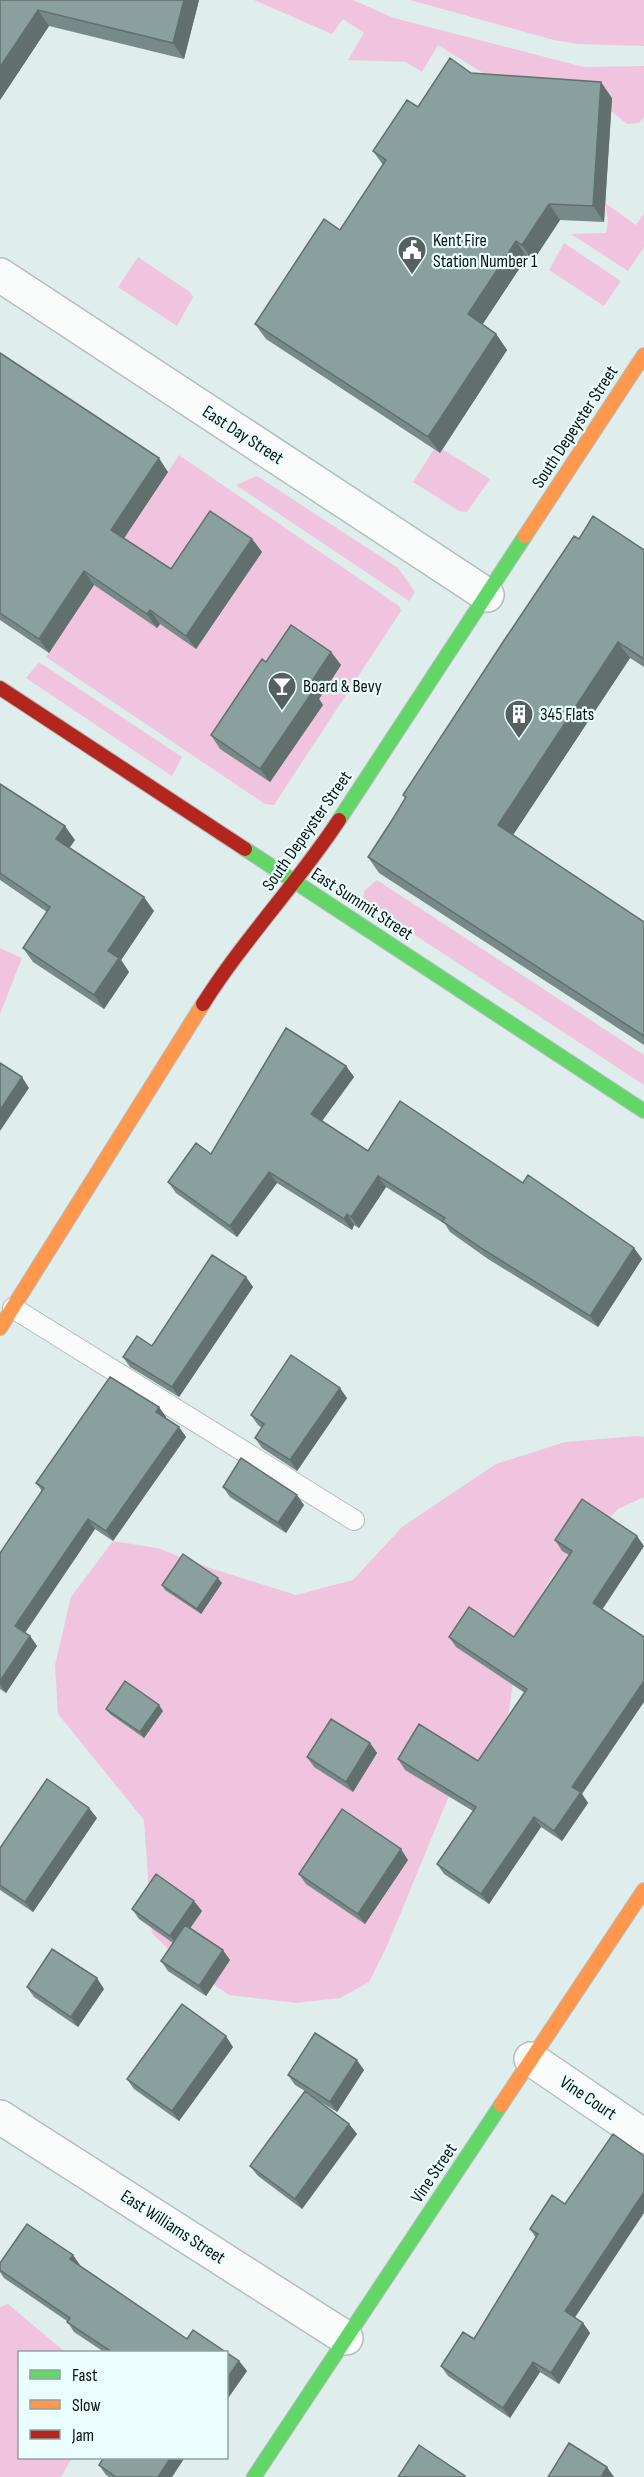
<svg xmlns="http://www.w3.org/2000/svg" width="644" height="2477" viewBox="0 0 644 2477" font-family="'Sofia Sans Condensed',sans-serif">
  <style>
    .green { fill: #f0c4df }
    .lines { fill: none; stroke-linecap: round; stroke-linejoin: round }
    .lane-casing { stroke: #b4bebe; stroke-width: 22 }
    .street-casing { stroke: #b4bebe; stroke-width: 36 }
    .fast-casing { stroke: #b4bebe; stroke-width: 16 }
    .slow-casing { stroke: #b4bebe; stroke-width: 16 }
    .jam-casing { stroke: #b4bebe; stroke-width: 16 }
    .lane { stroke: #fafcfc; stroke-width: 20 }
    .street { stroke: #fafcfc; stroke-width: 33 }
    .fast { stroke: #63d668; stroke-width: 14 }
    .slow { stroke: #ff974d; stroke-width: 14 }
    .jam { stroke: #b3261e; stroke-width: 14 }
    .wall { fill: #778a89 }
    .shaded-wall { fill: #61706f }
    .building { fill: #8aa09f; stroke: #61706f; stroke-width: 1.5 }
    .labels { text-anchor: middle; dominant-baseline: central; stroke-width: 4.5; stroke-linejoin: round; paint-order: stroke }
    .poi-label { font-size: 18px; fill: #0b1414; stroke: #eafffd; text-anchor: start }
    .street-label { font-size: 18px; fill: #0b1414; stroke: #eafffd }
  </style>
  <rect width="100%" height="100%" fill="#dfedec"/>
  <path class="green" d="M 254,0 L 353,0 L 394,18 L 584,67 L 644,66 L 644,117 L 639,123 L 627,124 L 611,111 L 612,97 L 501,84 L 438,45 L 422,72 L 406,62 L 348,60 L 364,33 L 343,19 L 332,34 Z
    M 410,0 L 644,0 L 644,46 L 578,44 L 554,40 Z
    M 605,203 L 636,225 L 644,213 L 644,247 L 628,271 L 571,234 L 606,233 L 608,221 Z
    M 564,243 L 621,281 L 604,306 L 549,270 Z
    M 138,257 L 190,292 L 193,297 L 177,326 L 118,287 Z
    M 434,449 L 439,453 L 442,449 L 490,479 L 467,512 L 459,511 L 413,482 Z
    M 179,455 L 399,606 L 401,611 L 274,805 L 265,804 L 46,657 Z
    M 257,476 L 398,568 L 415,592 L 409,601 L 236,485 Z
    M 39,662 L 182,757 L 172,776 L 26,678 Z
    M 377,880 L 644,1055 L 644,1085 L 366,903 L 363,897 L 365,890 Z
    M 0,948 L 22,958 L 0,1014 Z
    M 637,1436 L 644,1437 L 644,1497 L 618,1509 L 552,1576 L 536,1604 L 519,1645 L 507,1723 L 478,1766 L 451,1791 L 387,1946 L 369,1982 L 340,1998 L 296,2003 L 229,1995 L 181,1962 L 152,1933 L 144,1820 L 58,1714 L 55,1665 L 71,1597 L 113,1541 L 157,1548 L 210,1568 L 296,1595 L 353,1580 L 402,1527 L 496,1464 L 565,1442 Z
    M 8,2304 L 65,2352 L 20,2352 L 20,2458 L 72,2458 L 61,2477 L 0,2477 L 0,2307 Z"/>
  <g class="lines">
    <g class="lane-casing">
      <path id="lane" d="M 13,1308 L 354,1520"/>
    </g>
    <g class="street-casing">
      <path id="street" d="M 0,275 L 487,595
        M 531,2059 L 644,2136
        M 0,2117 L 346,2338"/>
    </g>
    <g class="fast-casing">
      <path id="fast" d="M 339,820 L 525,536
        M 245,849 L 644,1111
        M 254,2477 L 501,2105"/>
    </g>
    <g class="slow-casing">
      <path id="slow" d="M 525,536 L 644,355
        M 0,1328 L 203,1004
        M 501,2105 L 644,1890"/>
    </g>
    <g class="jam-casing">
      <path id="jam" d="M 0,688 L 245,849
        M 203,1004 C 244,939 297,884 339,820"/>
    </g>
    <use href="#lane" class="lane"/>
    <use href="#street" class="street"/>
    <use href="#fast" class="fast"/>
    <use href="#slow" class="slow"/>
    <use href="#jam" class="jam"/>
  </g>
  <path class="wall" d="M 0,0 L 199,0 L 184,59 L 49,26 L 0,100 Z
    M 471,73 L 612,98 L 604,222 L 560,220 L 533,261 L 527,257 L 482,324 L 496,334 L 507,350 L 440,453 L 266,339 L 255,324 L 340,230 L 383,165 L 373,151 L 418,107 Z
    M 0,353 L 168,472 L 124,538 L 171,569 L 252,539 L 262,552 L 196,649 L 160,624 L 157,628 L 94,585 L 49,653 L 0,620 Z
    M 579,539 L 644,550 L 644,667 L 630,658 L 513,835 L 644,922 L 644,1045 L 379,873 L 368,857 L 394,817 L 405,798 L 403,795 Z
    M 331,652 L 341,665 L 319,699 L 323,705 L 270,782 L 220,749 L 211,735 L 266,662 Z
    M 0,784 L 75,840 L 69,848 L 154,911 L 121,960 L 129,972 L 104,1009 L 33,962 L 23,948 L 47,912 L 0,880 Z
    M 346,1066 L 354,1077 L 322,1121 L 368,1151 L 523,1183 L 634,1248 L 642,1259 L 598,1327 L 488,1259 L 450,1232 L 445,1224 L 386,1187 L 359,1228 L 354,1225 L 352,1230 L 277,1183 L 237,1237 L 176,1193 L 168,1182 Z
    M 246,1277 L 253,1287 L 179,1397 L 130,1367 L 123,1357 L 152,1346 Z
    M 347,1398 L 297,1471 L 262,1448 L 255,1438 L 262,1428 L 258,1425 L 251,1415 Z
    M 159,1407 L 166,1417 L 166,1418 L 179,1427 L 186,1437 L 113,1541 L 95,1529 L 25,1633 L 30,1636 L 37,1646 L 6,1693 L 0,1689 L 0,1553 L 42,1491 L 36,1483 Z
    M 223,1487 L 304,1505 L 286,1533 L 230,1497 Z
    M 555,1540 L 644,1546 L 602,1609 L 582,1794 L 588,1803 L 562,1841 L 541,1827 L 489,1904 L 444,1874 L 437,1864 L 473,1811 L 405,1770 L 398,1759 L 478,1761 L 525,1693 L 456,1647 L 449,1637 L 514,1637 L 569,1555 L 562,1551 Z
    M 222,1583 L 201,1614 L 165,1590 L 162,1585 Z
    M 106,1709 L 163,1711 L 144,1738 L 110,1714 Z
    M 370,1743 L 377,1753 L 353,1792 L 314,1767 L 307,1757 Z
    M 97,1818 L 33,1912 L 0,1890 L 0,1848 Z
    M 408,1860 L 365,1924 L 306,1884 L 299,1874 Z
    M 132,1909 L 202,1911 L 190,1928 L 230,1960 L 206,1996 L 168,1971 L 161,1961 L 173,1943 L 139,1919 Z
    M 27,1987 L 104,1989 L 78,2027 L 34,1997 Z
    M 233,2047 L 179,2121 L 134,2089 L 127,2079 Z
    M 364,2070 L 337,2112 L 314,2098 L 349,2124 L 357,2134 L 302,2209 L 258,2176 L 250,2166 L 305,2091 L 295,2085 L 288,2075 Z
    M 552,2195 L 575,2318 L 583,2323 L 590,2333 L 559,2384 L 540,2372 L 510,2418 L 448,2376 L 441,2366 L 474,2339 L 536,2238 L 530,2229 Z
    M 27,2224 L 73,2255 L 79,2265 L 187,2339 L 193,2330 L 239,2361 L 247,2371 L 226,2401 L 226,2352 L 104,2352 L 74,2332 L 67,2321 L 4,2278 L 0,2272 L 0,2263 Z
    M 185,2457 L 172,2477 L 109,2477 L 106,2475 L 99,2465 Z"/>
  <path class="shaded-wall" d="M 184,0 L 199,0 L 184,59 L 173,43 Z
    M 38,10 L 49,26 L 0,100 L 0,67 Z
    M 601,82 L 612,98 L 604,222 L 593,206 Z
    M 549,204 L 560,220 L 533,261 L 522,245 Z
    M 516,241 L 527,257 L 479,330 L 468,314 Z
    M 496,334 L 507,350 L 440,453 L 428,437 Z
    M 159,458 L 168,472 L 121,543 L 111,530 Z
    M 252,539 L 262,552 L 196,649 L 186,636 Z
    M 84,571 L 94,585 L 49,653 L 39,639 Z
    M 150,610 L 160,624 L 157,628 L 147,614 Z
    M 618,642 L 630,658 L 509,841 L 498,825 Z
    M 331,652 L 341,665 L 319,699 L 323,705 L 270,782 L 260,769 L 308,687 Z
    M 65,826 L 75,840 L 66,853 L 56,839 Z
    M 144,897 L 154,911 L 121,960 L 129,972 L 104,1009 L 94,995 L 108,951 Z
    M 346,1066 L 354,1077 L 319,1125 L 311,1114 Z
    M 22,1077 L 29,1088 L 0,1131 L 0,1110 Z
    M 269,1172 L 277,1183 L 237,1237 L 230,1226 Z
    M 378,1176 L 386,1187 L 359,1228 L 351,1217 Z
    M 347,1214 L 354,1225 L 352,1230 L 344,1219 Z
    M 634,1248 L 642,1259 L 598,1327 L 590,1316 Z
    M 246,1277 L 253,1287 L 179,1397 L 172,1387 Z
    M 340,1388 L 347,1398 L 297,1471 L 290,1460 Z
    M 159,1407 L 166,1417 L 163,1422 L 156,1412 Z
    M 179,1427 L 186,1437 L 113,1541 L 106,1531 Z
    M 297,1495 L 304,1505 L 286,1533 L 278,1523 Z
    M 88,1519 L 95,1529 L 22,1637 L 15,1626 Z
    M 637,1536 L 644,1546 L 600,1613 L 593,1603 Z
    M 218,1578 L 222,1583 L 201,1614 L 197,1609 Z
    M 30,1636 L 37,1646 L 6,1693 L 0,1684 L 0,1681 Z
    M 644,1681 L 644,1702 L 582,1794 L 588,1803 L 562,1841 L 554,1831 L 572,1787 Z
    M 159,1705 L 163,1711 L 144,1738 L 140,1732 Z
    M 370,1743 L 377,1753 L 353,1792 L 346,1782 Z
    M 89,1808 L 97,1818 L 33,1912 L 25,1902 Z
    M 534,1817 L 541,1827 L 489,1904 L 481,1894 Z
    M 401,1849 L 408,1860 L 365,1924 L 358,1914 Z
    M 194,1901 L 202,1911 L 178,1946 L 170,1936 Z
    M 223,1950 L 230,1960 L 206,1996 L 199,1986 Z
    M 97,1978 L 104,1989 L 78,2027 L 71,2017 Z
    M 226,2036 L 233,2047 L 179,2121 L 172,2111 Z
    M 357,2060 L 364,2070 L 337,2112 L 330,2102 Z
    M 349,2124 L 357,2134 L 302,2209 L 295,2199 Z
    M 644,2192 L 644,2213 L 572,2322 L 565,2311 Z
    M 73,2255 L 80,2265 L 77,2269 L 70,2259 Z
    M 583,2323 L 590,2333 L 559,2384 L 551,2373 Z
    M 239,2361 L 247,2371 L 226,2401 L 226,2380 Z
    M 533,2362 L 540,2372 L 510,2418 L 503,2408 Z
    M 171,2457 L 185,2457 L 172,2477 L 158,2477 Z
    M 607,2467 L 614,2477 L 601,2477 Z"/>
  <path class="building" d="M 0,0 L 184,0 L 173,43 L 38,10 L 0,67 Z
    M 450,58 L 471,73 L 601,82 L 593,206 L 549,204 L 522,245 L 516,241 L 468,314 L 496,334 L 428,437 L 255,324 L 324,219 L 340,230 L 386,160 L 373,151 L 407,100 L 418,107 Z
    M 0,353 L 159,458 L 111,530 L 171,569 L 210,511 L 252,539 L 186,636 L 150,610 L 147,614 L 84,571 L 39,639 L 0,613 Z
    M 593,516 L 644,550 L 644,659 L 618,642 L 498,825 L 644,922 L 644,1036 L 368,857 L 394,817 L 406,797 L 403,795 L 503,642 L 574,536 L 579,539 Z
    M 291,625 L 331,652 L 308,687 L 313,691 L 260,769 L 211,735 L 262,659 L 266,662 Z
    M 0,784 L 65,826 L 56,839 L 144,897 L 108,951 L 119,958 L 94,995 L 23,948 L 50,907 L 0,873 Z
    M 286,1028 L 346,1066 L 311,1114 L 368,1151 L 400,1101 L 523,1183 L 528,1175 L 634,1248 L 590,1316 L 481,1248 L 442,1221 L 445,1218 L 378,1176 L 351,1217 L 347,1214 L 344,1219 L 269,1172 L 230,1226 L 168,1182 L 196,1143 L 211,1154 Z
    M 0,1063 L 22,1077 L 0,1110 Z
    M 212,1255 L 246,1277 L 172,1387 L 123,1357 L 137,1336 L 152,1346 Z
    M 291,1355 L 340,1388 L 290,1460 L 255,1438 L 264,1424 L 251,1415 Z
    M 110,1377 L 159,1407 L 156,1412 L 179,1427 L 106,1531 L 88,1519 L 15,1626 L 30,1636 L 0,1681 L 0,1553 L 44,1488 L 36,1483 Z
    M 241,1458 L 297,1495 L 278,1523 L 223,1487 Z
    M 582,1499 L 637,1536 L 593,1603 L 644,1637 L 644,1681 L 572,1787 L 581,1792 L 554,1831 L 534,1817 L 481,1894 L 437,1864 L 476,1807 L 398,1759 L 419,1724 L 478,1761 L 527,1689 L 449,1637 L 469,1607 L 514,1637 L 572,1551 L 555,1540 Z
    M 183,1554 L 218,1578 L 197,1609 L 162,1585 Z
    M 125,1681 L 159,1705 L 140,1732 L 106,1709 Z
    M 331,1719 L 370,1743 L 346,1782 L 307,1757 Z
    M 47,1779 L 89,1808 L 25,1902 L 0,1885 L 0,1848 Z
    M 342,1809 L 401,1849 L 358,1914 L 299,1874 Z
    M 156,1874 L 194,1901 L 170,1936 L 132,1909 Z
    M 185,1925 L 223,1950 L 199,1986 L 161,1961 Z
    M 52,1949 L 97,1978 L 71,2017 L 27,1987 Z
    M 182,2004 L 226,2036 L 172,2111 L 127,2079 Z
    M 315,2033 L 357,2060 L 330,2102 L 288,2075 Z
    M 305,2091 L 349,2124 L 295,2199 L 250,2166 Z
    M 613,2134 L 644,2156 L 644,2192 L 565,2311 L 583,2323 L 551,2373 L 533,2362 L 503,2408 L 441,2366 L 463,2332 L 474,2339 L 538,2234 L 530,2229 L 552,2195 L 565,2204 Z
    M 27,2224 L 73,2255 L 70,2259 L 187,2339 L 193,2330 L 239,2361 L 226,2380 L 226,2352 L 112,2352 L 67,2322 L 70,2318 L 0,2270 L 0,2263 Z
    M 569,2443 L 607,2467 L 601,2477 L 548,2477 Z
    M 419,2445 L 465,2476 L 465,2477 L 398,2477 Z
    M 104,2457 L 171,2457 L 158,2477 L 116,2477 L 99,2465 Z"/>
  <defs>
    <g id="civic-pin" transform="scale(1.5)"><path d="M0 17L-7.5 6A9.5 9.5 0 1 1 7.5 6Z" fill="#556060" stroke="#eafffd"/><path d="M-.6-6.5H3V-4.5H.6V-3L4-1V1h2V6H-6V1h2V-1L-.6-3ZM-1.2 2.5V6h2.4V2.5Z" fill="#fff"/></g>
    <g id="bar-pin" transform="scale(1.5)"><path d="M0 17L-7.5 6A9.5 9.5 0 1 1 7.5 6Z" fill="#556060" stroke="#eafffd"/><path d="M-6-5H6L.8 .8V4.5H3.5V6h-7V4.5H-.8V.8Z" fill="#fff"/></g>
    <g id="building-pin" transform="scale(1.5)"><path d="M0 17L-7.5 6A9.5 9.5 0 1 1 7.5 6Z" fill="#556060" stroke="#eafffd"/><path d="M-4-6H4V6H1V3H-1V6H-4ZM-2.5-4.3h1.7v1.8h-1.7ZM.8-4.3h1.7v1.8H.8ZM-2.5-1h1.7V.8h-1.7ZM.8-1h1.7V.8H.8Z" fill="#fff"/></g>
  </defs>
  <g fill-rule="evenodd">
    <use href="#civic-pin" x="412" y="250"/>
    <use href="#bar-pin" x="282" y="686"/>
    <use href="#building-pin" x="519" y="714"/>
  </g>
  <g class="labels">
    <g class="poi-label">
      <text x="433" y="240">Kent Fire<tspan x="433" dy="21">Station Number 1</tspan></text>
      <text x="303" y="686">Board &amp; Bevy</text>
      <text x="540" y="714">345 Flats</text>
    </g>
    <g class="street-label">
      <text transform="translate(575 427) rotate(-57)">South Depeyster Street</text>
      <text transform="translate(243 435) rotate(33)">East Day Street</text>
      <text transform="translate(307 831) rotate(-55)">South Depeyster Street</text>
      <text transform="translate(362 904) rotate(33)">East Summit Street</text>
      <text transform="translate(588 2098) rotate(34)">Vine Court</text>
      <text transform="translate(434 2173) rotate(-56)">Vine Street</text>
      <text transform="translate(173 2227) rotate(33)">East Williams Street</text>
    </g>
  </g>
  <rect x="18" y="2351" width="210" height="108" fill="#eafffd" stroke="#91a1a0" stroke-width="1.5"/>
  <rect x="30" y="2370" width="30" height="9" fill="#63d668" stroke="#91a1a0" stroke-width="1.5"/>
  <text x="72" y="2381" font-size="18" fill="#0b1414">Fast</text>
  <rect x="30" y="2400" width="30" height="9" fill="#ff974d" stroke="#91a1a0" stroke-width="1.5"/>
  <text x="72" y="2411" font-size="18" fill="#0b1414">Slow</text>
  <rect x="30" y="2430" width="30" height="9" fill="#b3261e" stroke="#91a1a0" stroke-width="1.5"/>
  <text x="72" y="2441" font-size="18" fill="#0b1414">Jam</text>
</svg>
